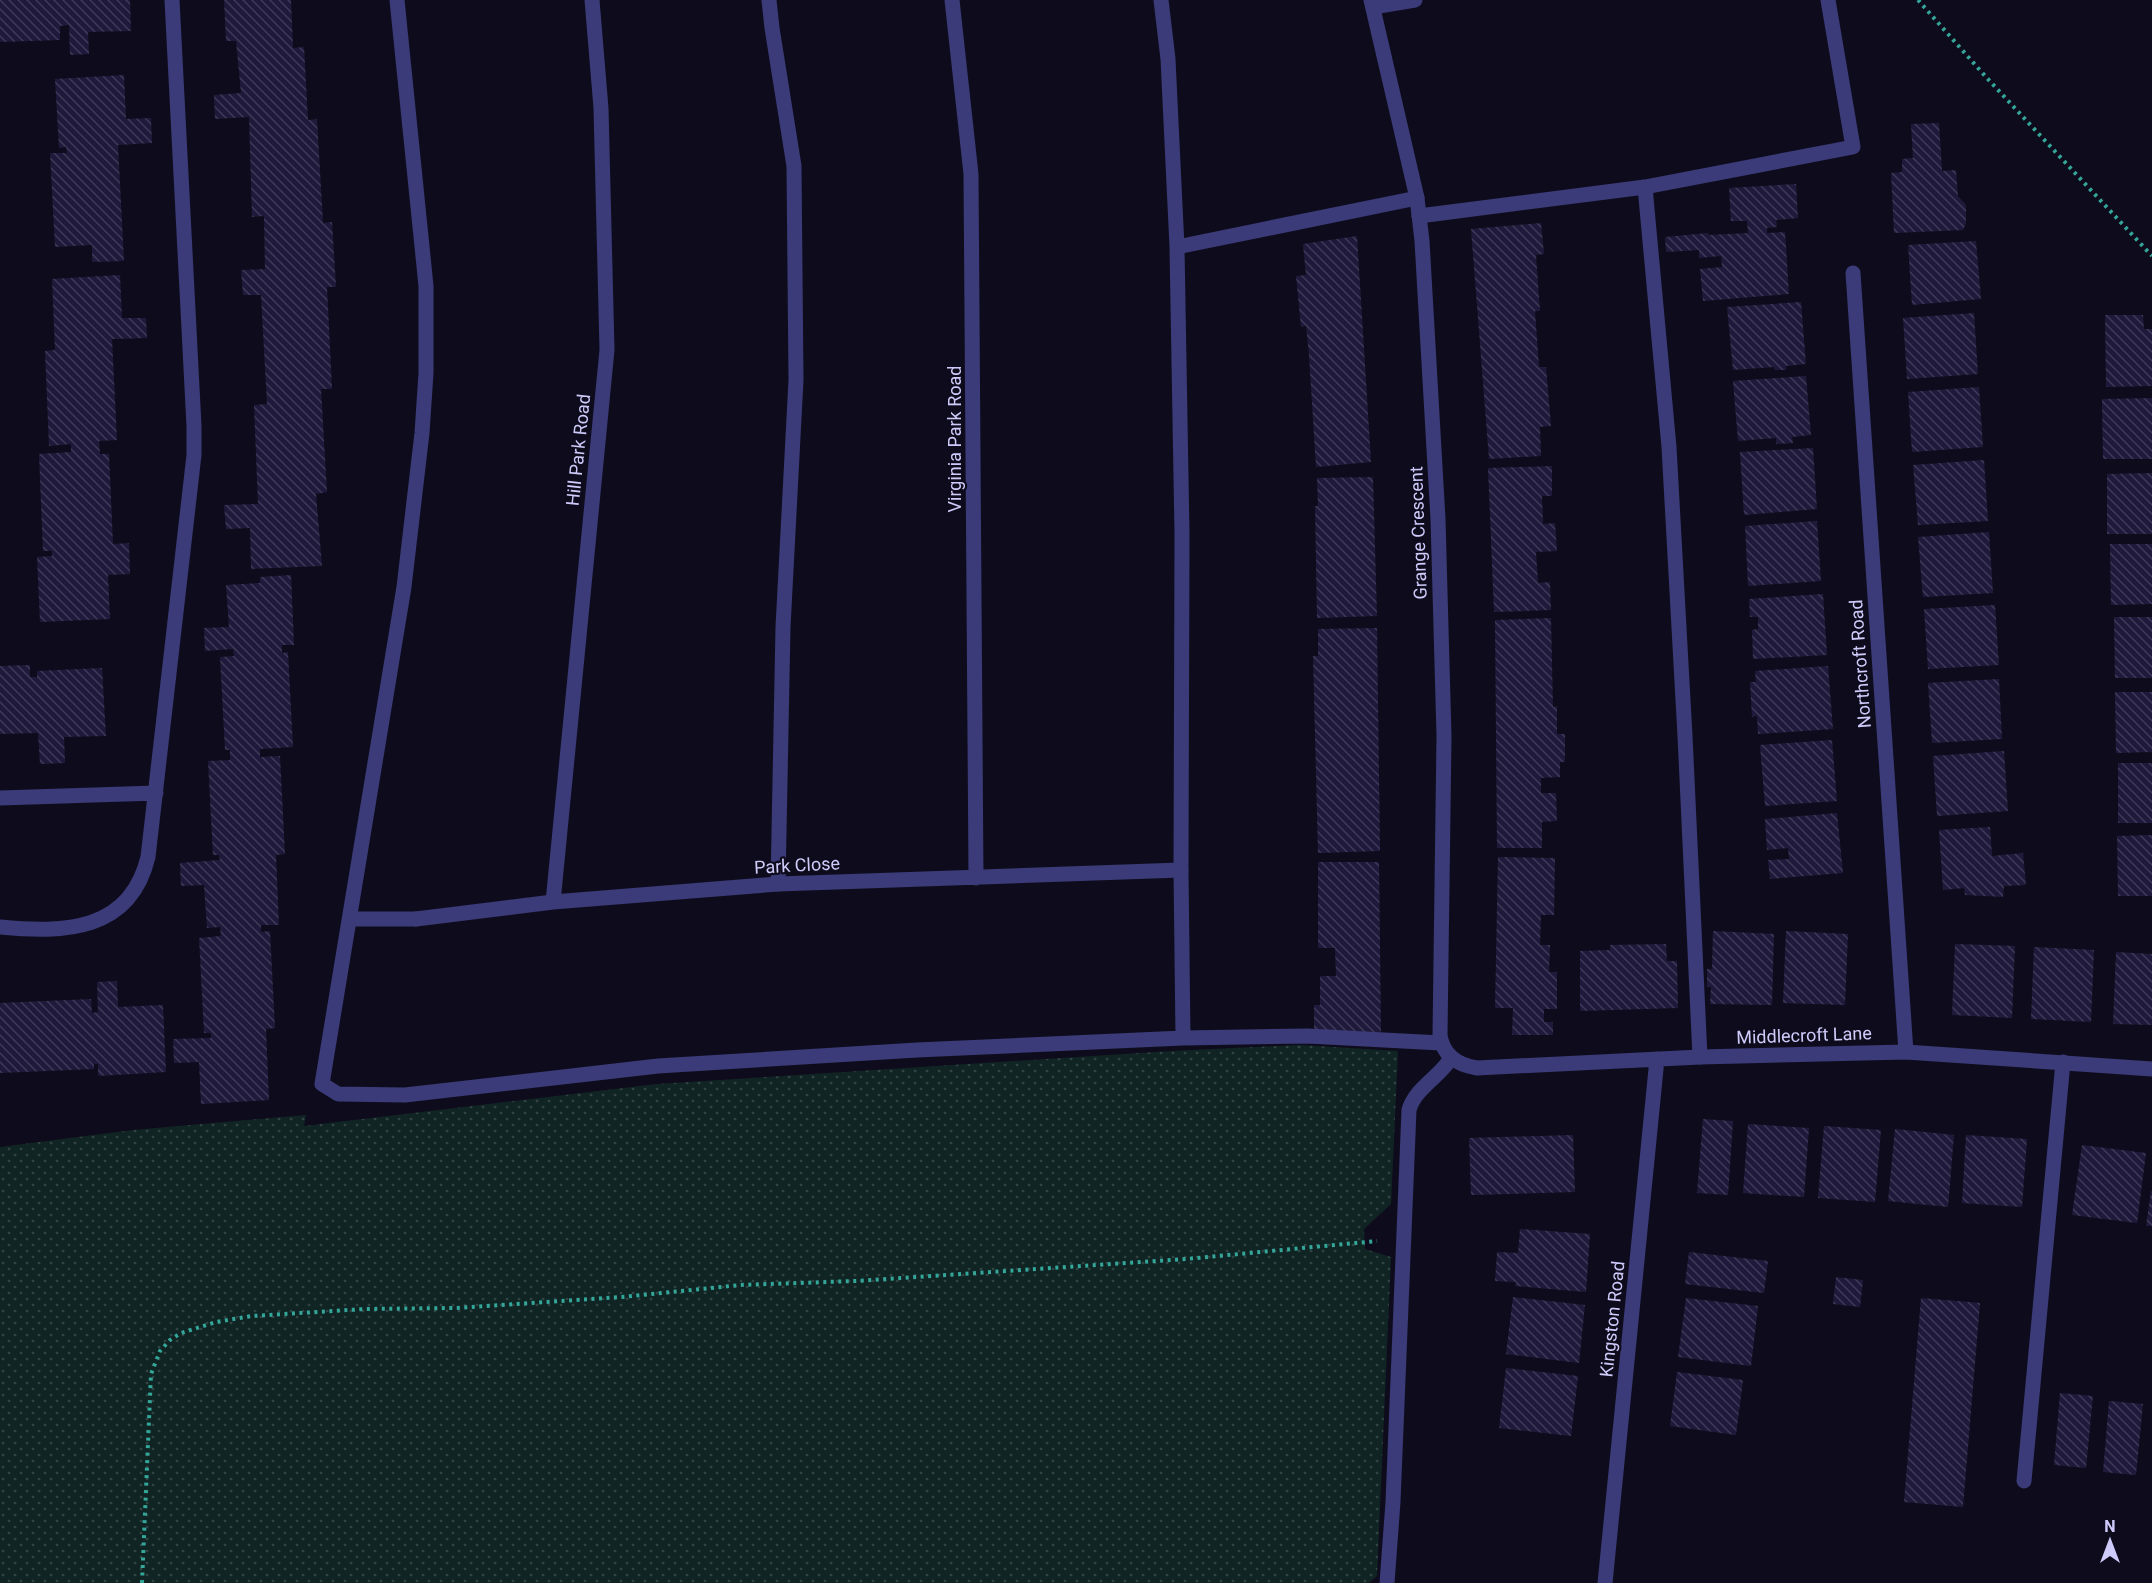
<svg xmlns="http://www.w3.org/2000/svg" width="2152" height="1583" viewBox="0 0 2152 1583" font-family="Roboto,sans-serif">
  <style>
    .green { fill: url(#green-dots) }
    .building { fill: url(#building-back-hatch) }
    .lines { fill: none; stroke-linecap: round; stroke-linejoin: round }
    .path { stroke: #34a69a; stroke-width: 4; stroke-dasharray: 3 4.5; stroke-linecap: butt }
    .service { stroke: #3a3b78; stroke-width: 15 }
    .minor { stroke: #3a3b78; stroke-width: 15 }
    .labels { text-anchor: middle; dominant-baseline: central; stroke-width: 4.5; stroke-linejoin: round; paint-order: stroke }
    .street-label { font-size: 18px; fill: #cecbfb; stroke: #0e0c1c }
  </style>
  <defs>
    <pattern id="green-dots" width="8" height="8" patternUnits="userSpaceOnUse" patternTransform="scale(1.5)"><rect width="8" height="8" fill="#102523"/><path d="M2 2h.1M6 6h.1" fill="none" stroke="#324344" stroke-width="1.8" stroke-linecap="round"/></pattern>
    <pattern id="building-back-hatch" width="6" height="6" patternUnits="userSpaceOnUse" patternTransform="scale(1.5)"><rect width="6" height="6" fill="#1f1a3b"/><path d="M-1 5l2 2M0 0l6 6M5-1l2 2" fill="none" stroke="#3e3a58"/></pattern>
  </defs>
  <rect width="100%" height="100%" fill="#0e0c1c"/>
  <path class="green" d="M 1300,1045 L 1398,1051 L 1391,1204 L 1364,1229 L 1365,1249 L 1391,1257 L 1377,1576 L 1369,1583 L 0,1583 L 0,1147 L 133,1130 L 306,1115 L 304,1126 L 657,1084 L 1171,1051 Z"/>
  <path class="building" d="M 0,0 L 130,0 L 131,31 L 88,32 L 89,54 L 70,55 L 69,25 L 60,26 L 60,40 L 0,42 Z
    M 224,0 L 291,0 L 293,48 L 304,47 L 308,120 L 317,119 L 323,223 L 332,222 L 336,287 L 327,287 L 332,389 L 321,389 L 327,492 L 316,494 L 322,566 L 251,569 L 250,528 L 226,529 L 224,505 L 258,504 L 254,405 L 267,404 L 261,295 L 243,295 L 241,270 L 265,269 L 264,216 L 252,217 L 249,117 L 215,119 L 214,95 L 241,93 L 236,41 L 226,41 Z
    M 124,75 L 126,119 L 151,118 L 152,143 L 118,145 L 124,261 L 92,262 L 92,245 L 55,247 L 50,153 L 67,153 L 66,147 L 59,148 L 55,79 Z
    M 1939,123 L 1942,171 L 1956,170 L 1958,196 L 1966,205 L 1966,223 L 1963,230 L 1894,233 L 1891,173 L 1902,172 L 1902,159 L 1913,158 L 1911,124 Z
    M 1796,184 L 1798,218 L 1776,220 L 1777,227 L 1767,228 L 1767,233 L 1785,232 L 1789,294 L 1703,301 L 1700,269 L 1722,267 L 1721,256 L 1699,258 L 1699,250 L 1666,252 L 1665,237 L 1708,233 L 1709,235 L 1748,233 L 1747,221 L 1731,221 L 1729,188 Z
    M 1541,223 L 1544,254 L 1536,255 L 1540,311 L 1535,311 L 1539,367 L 1546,367 L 1551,426 L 1540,427 L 1541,456 L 1489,459 L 1471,229 Z
    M 1357,236 L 1371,462 L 1316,467 L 1309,355 L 1306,326 L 1301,327 L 1296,276 L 1306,275 L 1303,244 Z
    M 1976,241 L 1981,299 L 1912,305 L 1908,245 Z
    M 120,275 L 122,318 L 146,318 L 147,338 L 112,339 L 117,440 L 99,441 L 100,454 L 109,454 L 113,544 L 129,543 L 130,574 L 108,575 L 110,619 L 40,622 L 37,557 L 52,556 L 52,551 L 43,551 L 39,454 L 71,452 L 71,444 L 49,446 L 45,351 L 55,350 L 52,279 Z
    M 1801,302 L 1806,364 L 1786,366 L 1786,370 L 1775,370 L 1774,367 L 1733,370 L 1727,307 Z
    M 1974,313 L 1978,374 L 1907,379 L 1903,318 Z
    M 2105,315 L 2143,315 L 2144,329 L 2152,329 L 2152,386 L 2106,387 Z
    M 1806,376 L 1811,435 L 1792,437 L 1793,443 L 1776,444 L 1776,438 L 1738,441 L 1733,381 Z
    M 1979,387 L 1983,447 L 1912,452 L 1908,392 Z
    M 2152,398 L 2152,459 L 2103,459 L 2102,399 Z
    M 1813,448 L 1817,509 L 1744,515 L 1740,452 Z
    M 1984,460 L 1988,521 L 1918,525 L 1913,465 Z
    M 1552,466 L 1552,496 L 1542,496 L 1543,524 L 1555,523 L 1557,551 L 1536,552 L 1538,583 L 1550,582 L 1551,610 L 1494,612 L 1488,468 Z
    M 2152,473 L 2152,534 L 2107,534 L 2107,474 Z
    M 1373,477 L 1377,616 L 1317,618 L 1315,506 L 1318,506 L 1317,478 Z
    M 1817,521 L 1821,581 L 1748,586 L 1745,526 Z
    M 1989,532 L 1993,593 L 1923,597 L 1918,537 Z
    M 2110,544 L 2152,544 L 2152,604 L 2111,605 Z
    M 291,575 L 294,645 L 282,645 L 282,653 L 288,652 L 293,747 L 260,749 L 260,757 L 280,756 L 285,854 L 276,855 L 279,925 L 261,925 L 261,932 L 270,931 L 275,1028 L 266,1029 L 269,1100 L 201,1104 L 199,1062 L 174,1063 L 173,1039 L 211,1038 L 211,1033 L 204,1033 L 199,938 L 221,936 L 220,927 L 207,928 L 204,885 L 181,886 L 180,863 L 220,860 L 219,855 L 213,855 L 208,761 L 230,760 L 230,750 L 225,750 L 220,657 L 234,656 L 233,649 L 205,651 L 204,628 L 229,627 L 226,585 L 260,583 L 260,577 Z
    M 1823,594 L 1827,655 L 1753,659 L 1752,630 L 1758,629 L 1758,617 L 1750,617 L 1749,599 Z
    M 1995,605 L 1999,665 L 1928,669 L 1924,609 Z
    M 2114,617 L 2152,617 L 2152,678 L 2115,678 Z
    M 1551,618 L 1553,707 L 1557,706 L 1557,734 L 1565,734 L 1565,762 L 1560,762 L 1560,777 L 1541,778 L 1541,793 L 1556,793 L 1557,821 L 1542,822 L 1542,848 L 1497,848 L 1495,620 Z
    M 1377,628 L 1380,851 L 1318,853 L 1313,656 L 1318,656 L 1318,629 Z
    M 30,665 L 30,677 L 37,677 L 37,671 L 102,668 L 106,736 L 64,737 L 65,763 L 40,764 L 38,733 L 0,734 L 0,666 Z
    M 1828,666 L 1833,729 L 1758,734 L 1757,716 L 1752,717 L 1750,682 L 1756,682 L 1755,671 Z
    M 1999,679 L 2002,739 L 1932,743 L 1928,683 Z
    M 2115,692 L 2152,692 L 2152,752 L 2116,753 Z
    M 1832,740 L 1837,801 L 1765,806 L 1760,745 Z
    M 2004,751 L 2008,811 L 1937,816 L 1933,756 Z
    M 2118,763 L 2152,763 L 2152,823 L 2118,823 Z
    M 1837,813 L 1843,873 L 1770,879 L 1768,860 L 1789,859 L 1788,848 L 1767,850 L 1765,819 Z
    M 1990,827 L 1992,856 L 2023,853 L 2026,885 L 2004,886 L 2003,897 L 1965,895 L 1964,888 L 1943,890 L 1939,830 Z
    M 2152,835 L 2152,896 L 2118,896 L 2117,836 Z
    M 1498,857 L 1555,858 L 1554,915 L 1541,915 L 1540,945 L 1550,945 L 1549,972 L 1557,972 L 1557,1009 L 1544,1009 L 1544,1022 L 1553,1022 L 1553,1035 L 1512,1035 L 1513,1008 L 1495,1008 Z
    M 1318,862 L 1379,862 L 1381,1034 L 1314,1033 L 1314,1005 L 1320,1005 L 1320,976 L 1336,976 L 1335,948 L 1318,948 Z
    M 1713,931 L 1774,934 L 1772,1005 L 1710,1004 L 1711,987 L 1707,987 L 1707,969 L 1712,969 Z
    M 1786,931 L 1848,934 L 1845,1005 L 1783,1003 Z
    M 1666,944 L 1667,961 L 1677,961 L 1678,1008 L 1580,1011 L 1580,951 L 1610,950 L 1610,945 Z
    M 1955,944 L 2015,946 L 2012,1018 L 1952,1015 Z
    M 2034,947 L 2094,950 L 2091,1022 L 2031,1019 Z
    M 2116,952 L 2152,954 L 2152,1025 L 2113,1024 Z
    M 117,981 L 118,1007 L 163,1005 L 166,1072 L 98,1076 L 98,1064 L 94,1064 L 94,1069 L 0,1073 L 0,1003 L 91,999 L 92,1013 L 98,1012 L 97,982 Z
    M 1703,1119 L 1733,1121 L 1728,1195 L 1697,1193 Z
    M 1748,1124 L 1809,1128 L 1804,1197 L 1743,1193 Z
    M 1824,1126 L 1881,1130 L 1875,1202 L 1818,1198 Z
    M 1895,1129 L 1954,1135 L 1948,1207 L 1888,1201 Z
    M 1573,1135 L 1575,1192 L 1471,1195 L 1469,1138 Z
    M 1966,1135 L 2027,1139 L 2022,1207 L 1962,1203 Z
    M 2082,1145 L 2146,1153 L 2137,1223 L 2072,1215 Z
    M 2151,1191 L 2152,1191 L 2152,1226 L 2146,1226 Z
    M 1520,1229 L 1590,1234 L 1586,1292 L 1515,1286 L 1516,1282 L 1495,1281 L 1497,1252 L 1518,1253 Z
    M 1689,1252 L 1768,1261 L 1764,1293 L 1685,1284 Z
    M 1836,1277 L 1863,1280 L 1860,1307 L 1833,1304 Z
    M 1513,1297 L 1585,1305 L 1579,1363 L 1506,1354 Z
    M 1686,1298 L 1758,1306 L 1751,1366 L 1678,1357 Z
    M 1921,1298 L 1980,1303 L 1963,1507 L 1904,1502 Z
    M 1506,1368 L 1578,1376 L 1571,1436 L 1499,1428 Z
    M 1677,1372 L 1743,1380 L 1736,1435 L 1670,1426 Z
    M 2060,1393 L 2093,1396 L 2086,1468 L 2054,1465 Z
    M 2109,1401 L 2143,1404 L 2136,1475 L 2103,1472 Z"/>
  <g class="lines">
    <path class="path" d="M 1918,0 L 1986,77 L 2152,256
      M 142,1583 L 151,1374 L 160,1351 L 170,1340 L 181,1333 L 216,1322 L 252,1316 L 365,1309 L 455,1308 L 622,1297 L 740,1285 L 856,1281 L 1186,1259 L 1377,1241"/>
    <path class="service" d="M 397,0 L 426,286 L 426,373 L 422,433 L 404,587 L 322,1084 L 338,1094 L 405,1095 L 658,1066 L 917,1050 L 1183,1038 L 1308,1036 L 1441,1043
      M 769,0 L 772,28 L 794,166 L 796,380 L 783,627 L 778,884
      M 1161,0 L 1168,59 L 1177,247 L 1182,534 L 1181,870 L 1183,1038
      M 1645,187 L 1669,447 L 1685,736 L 1700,1057
      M 1419,216 L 1645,187 L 1853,147 L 1828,0
      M 1177,247 L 1417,198
      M 0,798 L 156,793
      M 349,919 L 416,919
      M 0,927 C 64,933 130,932 148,857 L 194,455 L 194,426 L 172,0
      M 2024,1481 L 2063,1062
      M 1387,1583 L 1393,1502 L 1409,1110 C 1415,1088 1440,1077 1451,1058"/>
    <path class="minor" d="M 952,0 L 971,174 L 976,878
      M 1371,0 L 1417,198 L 1422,241 L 1438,519 L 1444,736 L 1440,1035 C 1443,1056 1458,1065 1477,1068 L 1700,1057 L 1906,1052 L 2152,1069
      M 1373,7 L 1415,0
      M 1853,273 L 1906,1052
      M 553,902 L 607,350 L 601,108 L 592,0
      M 416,919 L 553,902 L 778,884 L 1181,870
      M 1605,1583 L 1657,1059"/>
  </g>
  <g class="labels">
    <g class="street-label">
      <text transform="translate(954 439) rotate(-90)">Virginia Park Road</text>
      <text transform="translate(578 450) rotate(-84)">Hill Park Road</text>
      <text transform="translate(1418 533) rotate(-92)">Grange Crescent</text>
      <text transform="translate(1860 664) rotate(-94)">Northcroft Road</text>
      <text transform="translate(797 865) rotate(-3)">Park Close</text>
      <text transform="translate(1804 1035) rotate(-2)">Middlecroft Lane</text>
      <text transform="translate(1612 1319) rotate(-84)">Kingston Road</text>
    </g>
  </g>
  <g transform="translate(2110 1541)" stroke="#0e0c1c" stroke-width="4.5" paint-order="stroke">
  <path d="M0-4.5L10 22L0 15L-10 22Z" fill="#cecbfb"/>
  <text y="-9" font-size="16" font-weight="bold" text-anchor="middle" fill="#cecbfb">N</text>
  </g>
</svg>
